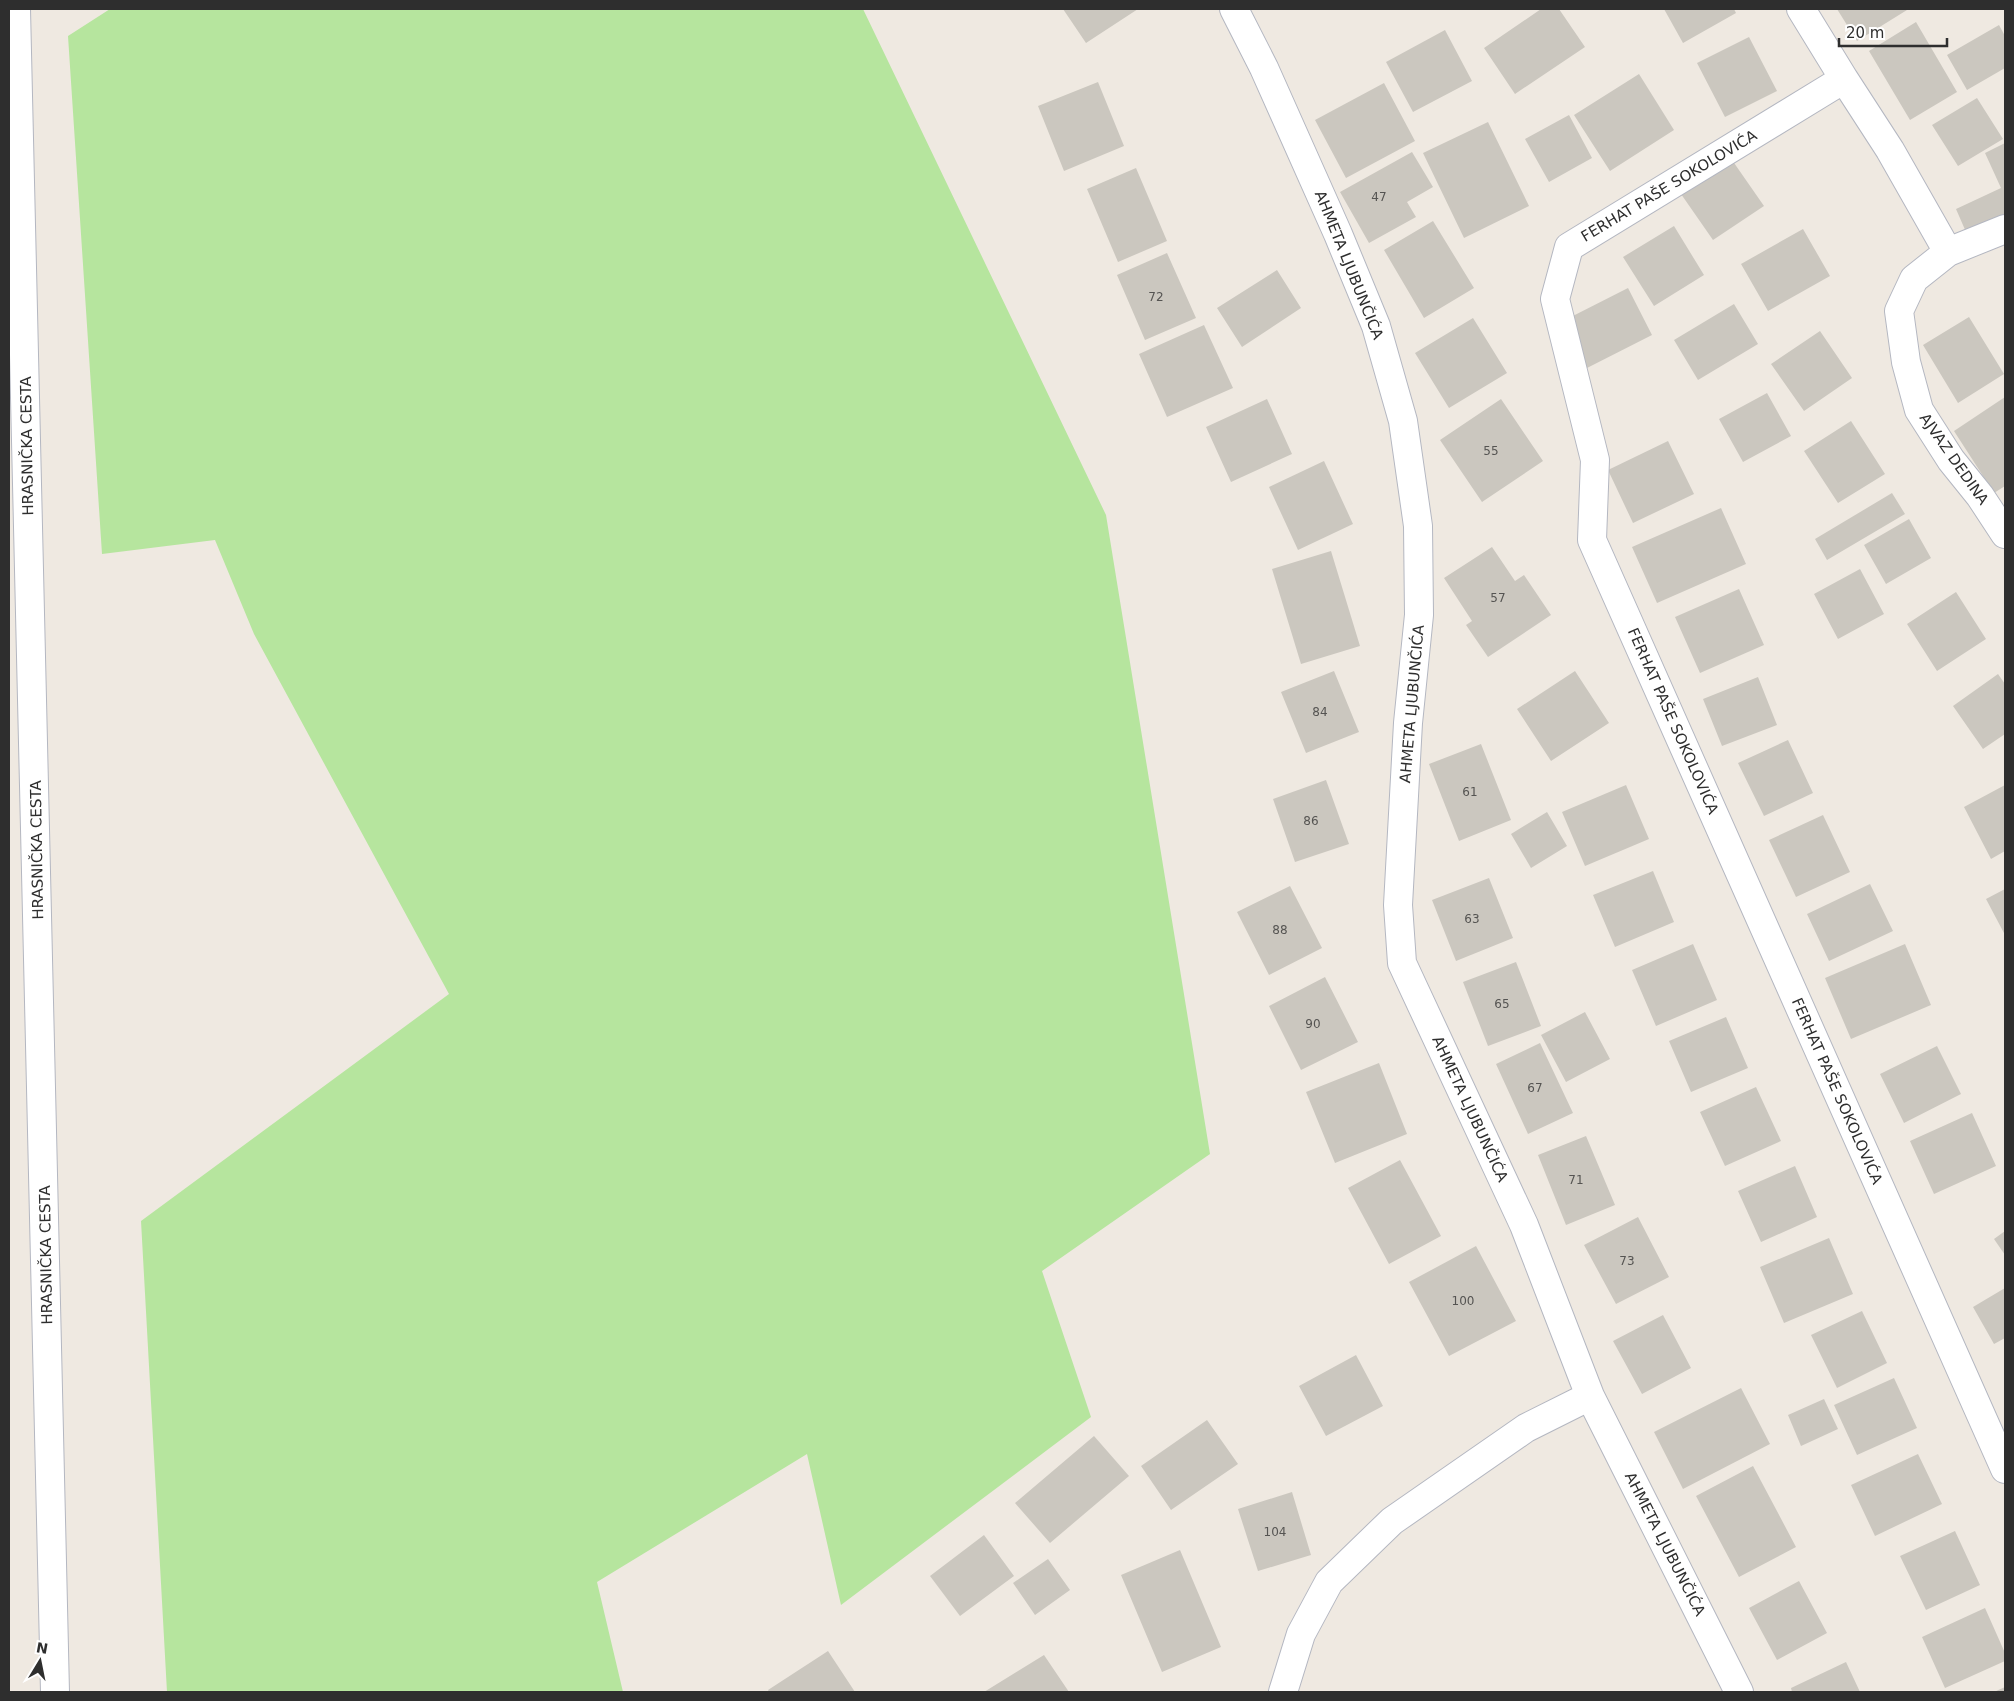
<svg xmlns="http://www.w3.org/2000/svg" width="2014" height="1701" viewBox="0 0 2014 1701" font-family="'DejaVu Sans',sans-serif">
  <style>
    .grass { fill: #b6e59e }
    .building { fill: #cbc7bf }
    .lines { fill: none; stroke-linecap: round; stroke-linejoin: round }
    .minor-casing { stroke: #b4b7c1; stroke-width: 30 }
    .secondary-casing { stroke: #b4b7c1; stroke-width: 30 }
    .minor { stroke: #fff; stroke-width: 28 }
    .secondary { stroke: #fff; stroke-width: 28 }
    .labels { text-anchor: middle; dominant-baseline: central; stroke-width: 4; stroke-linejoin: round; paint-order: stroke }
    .number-label { font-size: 12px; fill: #555452 }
    .street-label { font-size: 15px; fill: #2e2e2e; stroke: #fff }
  </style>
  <rect width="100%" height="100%" fill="#efe9e1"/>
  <path class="grass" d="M 110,9 L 863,9 L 1106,515 L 1210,1154 L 1042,1271 L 1091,1417 L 841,1605 L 807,1454 L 597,1582 L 623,1692 L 167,1692 L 141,1221 L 449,994 L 254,634 L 215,540 L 102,554 L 68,36 Z"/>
  <path class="building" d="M 1063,9 L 1138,9 L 1086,43 Z
    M 1541,9 L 1559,9 L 1585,47 L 1515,94 L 1484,48 Z
    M 1664,9 L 1734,9 L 1736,13 L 1683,43 Z
    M 1837,9 L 1906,9 L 1907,10 L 1857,41 Z
    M 1916,22 L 1957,92 L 1910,120 L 1869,51 Z
    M 1999,25 L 2005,36 L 2005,68 L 1967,90 L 1947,55 Z
    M 1445,30 L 1472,81 L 1413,112 L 1386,62 Z
    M 1749,37 L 1777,91 L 1725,117 L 1697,63 Z
    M 1639,74 L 1674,130 L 1610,171 L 1574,115 Z
    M 1098,82 L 1124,146 L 1064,171 L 1038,106 Z
    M 1384,83 L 1415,141 L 1346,178 L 1315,120 Z
    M 1977,98 L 2003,139 L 1958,166 L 1932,125 Z
    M 1569,115 L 1592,158 L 1549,182 L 1525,139 Z
    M 1488,122 L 1529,206 L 1464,238 L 1423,153 Z
    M 2005,143 L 2005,214 L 1966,232 L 1956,209 L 2001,188 L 1985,153 Z
    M 1412,152 L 1433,187 L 1407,202 L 1416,217 L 1369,243 L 1340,192 Z
    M 1732,160 L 1764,206 L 1713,240 L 1681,194 Z
    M 1136,168 L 1167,241 L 1118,262 L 1087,189 Z
    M 1433,221 L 1474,288 L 1424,318 L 1384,250 Z
    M 1674,226 L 1704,275 L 1654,306 L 1623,257 Z
    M 1803,229 L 1830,276 L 1768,311 L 1741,264 Z
    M 1167,253 L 1196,318 L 1145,340 L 1117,275 Z
    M 1277,270 L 1301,308 L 1242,347 L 1217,308 Z
    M 1628,288 L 1652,335 L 1587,368 L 1563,321 Z
    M 1734,304 L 1758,344 L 1698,380 L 1674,340 Z
    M 1969,317 L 2004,374 L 1958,403 L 1923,345 Z
    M 1473,318 L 1507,373 L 1449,408 L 1415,353 Z
    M 1204,325 L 1233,388 L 1167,417 L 1139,354 Z
    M 1820,331 L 1852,378 L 1804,411 L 1771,364 Z
    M 1767,393 L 1791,436 L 1743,462 L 1719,419 Z
    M 2005,397 L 2005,486 L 1994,493 L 1954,431 Z
    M 1267,399 L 1292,454 L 1231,482 L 1206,427 Z
    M 1501,399 L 1543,461 L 1482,502 L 1440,440 Z
    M 1851,421 L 1885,474 L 1838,503 L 1804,451 Z
    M 1668,441 L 1694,494 L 1633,523 L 1608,470 Z
    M 1324,461 L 1353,524 L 1298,550 L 1269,487 Z
    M 1892,493 L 1905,514 L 1827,560 L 1815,539 Z
    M 1721,508 L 1746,564 L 1657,603 L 1632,547 Z
    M 1909,519 L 1931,558 L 1886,584 L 1864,545 Z
    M 1492,547 L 1515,581 L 1524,575 L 1551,615 L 1488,657 L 1466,625 L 1472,621 L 1444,578 Z
    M 1331,551 L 1360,646 L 1301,664 L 1272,569 Z
    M 1860,569 L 1884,614 L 1838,639 L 1814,594 Z
    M 1739,589 L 1764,645 L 1700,673 L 1675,617 Z
    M 1956,592 L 1986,639 L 1937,671 L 1907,624 Z
    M 1334,671 L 1359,732 L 1306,753 L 1281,692 Z
    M 1575,671 L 1609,723 L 1551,761 L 1517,709 Z
    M 1998,674 L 2005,684 L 2005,734 L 1983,749 L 1953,706 Z
    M 1758,677 L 1777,725 L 1722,746 L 1703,699 Z
    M 1788,740 L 1813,793 L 1764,816 L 1738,763 Z
    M 1481,744 L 1511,820 L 1459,841 L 1429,764 Z
    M 1326,780 L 1349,844 L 1295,862 L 1273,799 Z
    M 1626,785 L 1649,839 L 1585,866 L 1562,812 Z
    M 2005,785 L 2005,851 L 1991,859 L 1964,807 Z
    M 1547,812 L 1567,846 L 1531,868 L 1511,834 Z
    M 1823,815 L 1850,872 L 1796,897 L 1769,840 Z
    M 1653,871 L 1674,922 L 1615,947 L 1593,895 Z
    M 1489,878 L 1513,938 L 1456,961 L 1432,900 Z
    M 1870,884 L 1893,931 L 1829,961 L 1807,914 Z
    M 1290,886 L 1322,948 L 1269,975 L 1237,912 Z
    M 2005,889 L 2005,935 L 1986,899 Z
    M 1693,944 L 1717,1000 L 1656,1026 L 1632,970 Z
    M 1905,944 L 1931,1005 L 1851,1039 L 1825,978 Z
    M 1516,962 L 1541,1026 L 1488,1046 L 1463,982 Z
    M 1325,977 L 1358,1042 L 1301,1070 L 1269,1006 Z
    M 1585,1012 L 1610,1059 L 1566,1082 L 1541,1035 Z
    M 1726,1017 L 1748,1068 L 1691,1092 L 1669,1041 Z
    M 1540,1043 L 1573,1113 L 1528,1134 L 1496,1064 Z
    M 1937,1046 L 1961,1094 L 1904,1123 L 1880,1074 Z
    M 1379,1063 L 1407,1134 L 1335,1163 L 1306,1092 Z
    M 1756,1087 L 1781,1141 L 1725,1166 L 1700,1112 Z
    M 1972,1113 L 1996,1166 L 1934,1194 L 1910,1141 Z
    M 1586,1136 L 1615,1205 L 1566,1225 L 1538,1155 Z
    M 1400,1160 L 1441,1236 L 1389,1264 L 1348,1188 Z
    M 1795,1166 L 1817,1217 L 1761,1242 L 1738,1191 Z
    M 1638,1217 L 1669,1277 L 1616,1304 L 1584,1245 Z
    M 2005,1231 L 2005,1255 L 1994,1239 Z
    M 1829,1238 L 1853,1294 L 1784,1323 L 1760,1267 Z
    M 1476,1246 L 1516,1321 L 1449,1356 L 1409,1282 Z
    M 2005,1288 L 2005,1338 L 1994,1344 L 1973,1307 Z
    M 1862,1311 L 1887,1363 L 1837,1388 L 1811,1335 Z
    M 1663,1315 L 1691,1368 L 1642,1394 L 1613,1341 Z
    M 1356,1355 L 1383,1406 L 1326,1436 L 1299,1386 Z
    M 1894,1378 L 1917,1428 L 1857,1455 L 1834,1405 Z
    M 1741,1388 L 1770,1444 L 1683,1489 L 1654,1432 Z
    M 1824,1399 L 1838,1429 L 1801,1446 L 1788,1415 Z
    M 1207,1420 L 1238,1464 L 1171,1510 L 1141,1466 Z
    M 1094,1436 L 1129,1476 L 1050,1543 L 1015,1503 Z
    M 1918,1454 L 1942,1504 L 1875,1536 L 1851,1485 Z
    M 1753,1466 L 1796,1547 L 1739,1577 L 1696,1496 Z
    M 1292,1492 L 1311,1555 L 1258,1571 L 1238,1509 Z
    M 1955,1531 L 1980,1585 L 1926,1610 L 1900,1556 Z
    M 984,1535 L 1014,1576 L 960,1616 L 930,1576 Z
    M 1180,1550 L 1221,1647 L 1162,1672 L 1121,1575 Z
    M 1048,1559 L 1070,1590 L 1035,1615 L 1013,1583 Z
    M 1799,1581 L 1827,1633 L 1777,1660 L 1749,1608 Z
    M 1985,1608 L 2005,1653 L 2005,1661 L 1945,1688 L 1922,1637 Z
    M 828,1651 L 855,1692 L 769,1692 L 768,1690 Z
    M 1044,1655 L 1069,1692 L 984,1692 Z
    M 1846,1662 L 1860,1692 L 1792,1692 L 1791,1688 Z
    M 2005,1687 L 2005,1692 L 1994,1692 Z"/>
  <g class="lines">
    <g class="minor-casing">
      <path id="minor" d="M 1234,9 L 1264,68 L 1338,234 L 1376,326 L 1403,421 L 1418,526 L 1419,615 L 1408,723 L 1398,905 L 1402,963 L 1524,1225 L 1590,1396 L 1739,1692
        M 1801,9 L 1844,79 L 1890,150 L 1948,252
        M 1844,79 L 1569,247 L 1555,299 L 1595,460 L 1592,540 L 2005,1469
        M 2005,229 L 1948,252 L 1914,279 L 1899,311 L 1906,362 L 1919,410 L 1951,460 L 1980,496 L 2005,534
        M 1283,1692 L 1301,1634 L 1329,1582 L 1392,1521 L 1526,1428 L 1590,1396"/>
    </g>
    <g class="secondary-casing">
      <path id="secondary" d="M 16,9 L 55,1692"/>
    </g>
    <use href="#minor" class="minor"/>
    <use href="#secondary" class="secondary"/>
  </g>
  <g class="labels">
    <g class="number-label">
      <text x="1379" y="197">47</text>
      <text x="1156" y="297">72</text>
      <text x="1491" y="451">55</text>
      <text x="1498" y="598">57</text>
      <text x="1320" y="712">84</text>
      <text x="1470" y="792">61</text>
      <text x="1311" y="821">86</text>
      <text x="1472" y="919">63</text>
      <text x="1280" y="930">88</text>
      <text x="1502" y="1004">65</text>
      <text x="1313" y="1024">90</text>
      <text x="1535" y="1088">67</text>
      <text x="1576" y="1180">71</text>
      <text x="1627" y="1261">73</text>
      <text x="1463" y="1301">100</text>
      <text x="1275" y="1532">104</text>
    </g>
    <g class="street-label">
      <text transform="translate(1669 186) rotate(-31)">FERHAT PAŠE SOKOLOVIĆA</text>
      <text transform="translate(1349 265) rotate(68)">AHMETA LJUBUNČIĆA</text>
      <text transform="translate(27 446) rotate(-91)">HRASNIČKA CESTA</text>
      <text transform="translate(1954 459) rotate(55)">AJVAZ DEDINA</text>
      <text transform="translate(1412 704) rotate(-85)">AHMETA LJUBUNČIĆA</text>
      <text transform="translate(1673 721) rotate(66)">FERHAT PAŠE SOKOLOVIĆA</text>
      <text transform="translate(37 850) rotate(-91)">HRASNIČKA CESTA</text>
      <text transform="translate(1837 1091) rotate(66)">FERHAT PAŠE SOKOLOVIĆA</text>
      <text transform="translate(1470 1109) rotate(65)">AHMETA LJUBUNČIĆA</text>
      <text transform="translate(46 1255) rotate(-91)">HRASNIČKA CESTA</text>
      <text transform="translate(1665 1544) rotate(63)">AHMETA LJUBUNČIĆA</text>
    </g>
  </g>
  <rect width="2014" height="1701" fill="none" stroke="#2e2e2e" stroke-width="20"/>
  <g transform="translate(40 1661) rotate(10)" stroke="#ffffff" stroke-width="4" paint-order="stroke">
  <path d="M0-4L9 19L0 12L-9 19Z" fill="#2e2e2e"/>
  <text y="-8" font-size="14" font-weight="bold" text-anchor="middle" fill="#2e2e2e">N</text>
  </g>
  <path d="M1839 38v8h108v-8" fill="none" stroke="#2e2e2e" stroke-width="2.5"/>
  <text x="1846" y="38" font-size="15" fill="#2e2e2e" stroke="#ffffff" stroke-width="4" paint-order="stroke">20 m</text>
</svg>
